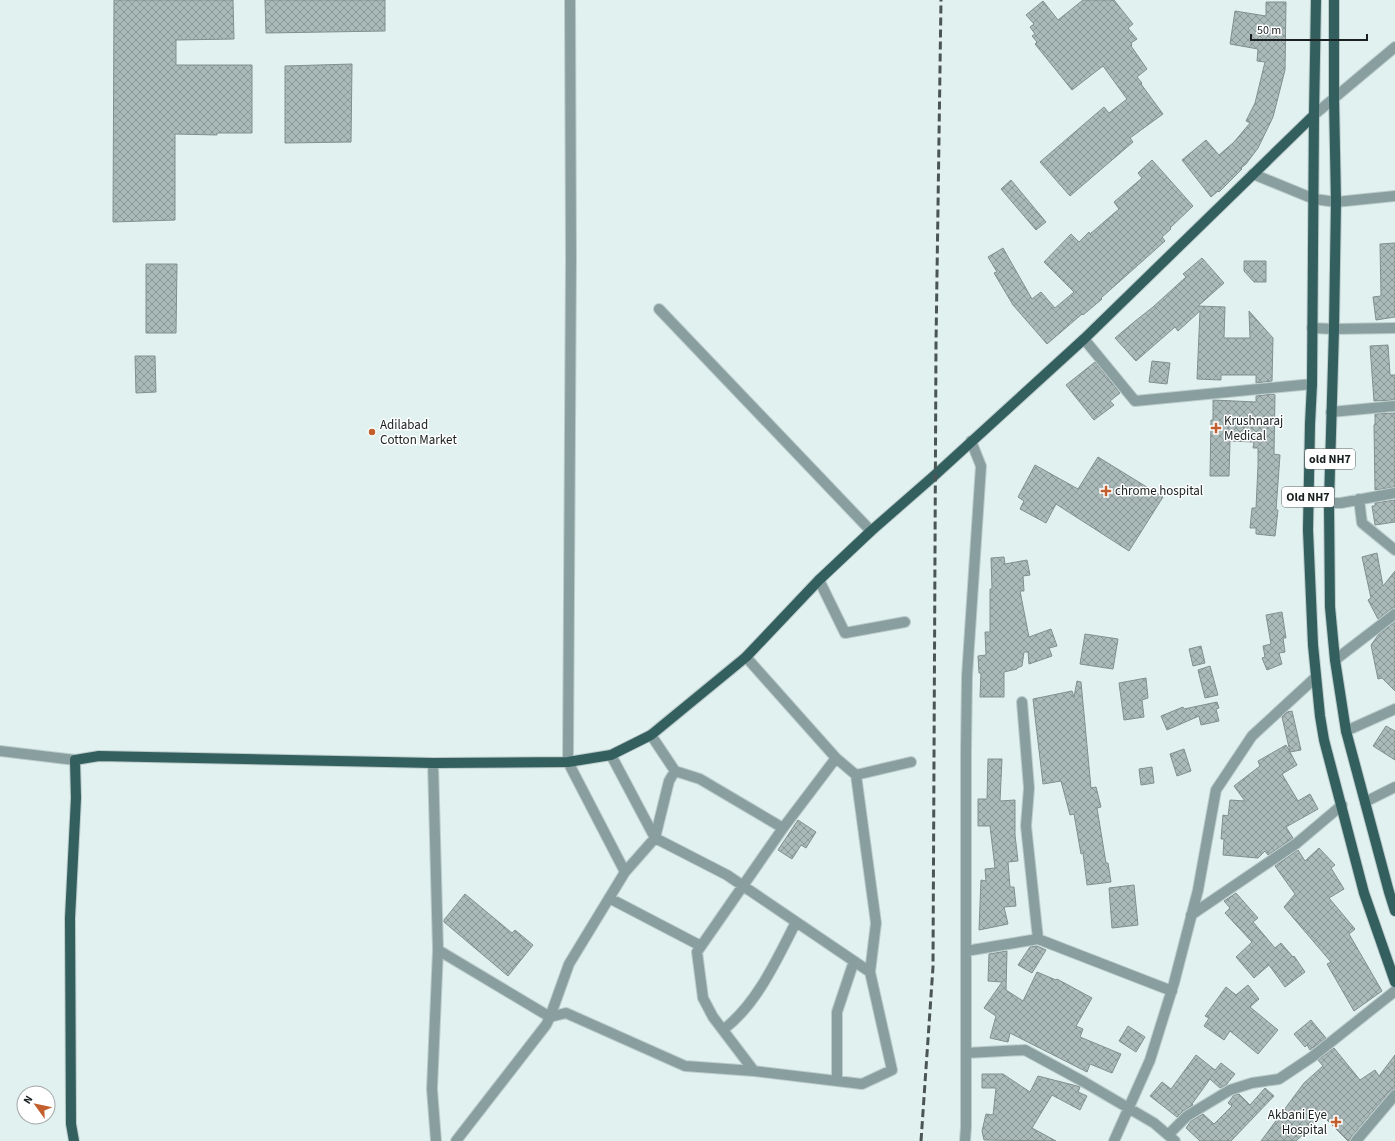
<svg xmlns="http://www.w3.org/2000/svg" width="1395" height="1141" viewBox="0 0 1395 1141" font-family="'Source Sans 3',sans-serif">
  <style>
    .building { fill: url(#building-cross-hatch); stroke: #81908f }
    .lines { fill: none; stroke-linecap: round; stroke-linejoin: round }
    .street-casing { stroke: #bccbcb; stroke-width: 12 }
    .primary-casing { stroke: #bccbcb; stroke-width: 12 }
    .street { stroke: #899f9f; stroke-width: 10 }
    .primary { stroke: #345f5f; stroke-width: 10 }
    .rail { stroke: #4c5555; stroke-width: 3; stroke-dasharray: 8 4; stroke-linecap: butt }
    .poi-dot { fill: #c35e2d; stroke: #fff; stroke-width: 1.5 }
    .labels { text-anchor: middle; dominant-baseline: central; stroke-width: 3; stroke-linejoin: round; paint-order: stroke }
    .shield { fill: #fff; stroke: #5f6363; stroke-width: 1 }
    .shield-label { font-size: 12px; font-weight: bold; fill: #1a2020 }
    .poi-label { font-size: 13px; fill: #1a2020; stroke: #fff; text-anchor: start }
  </style>
  <defs>
    <pattern id="building-cross-hatch" width="8" height="8" patternUnits="userSpaceOnUse"><rect width="8" height="8" fill="#aabab9"/><path d="M0 0l8 8M0 8l8-8" fill="none" stroke="#8a9796"/></pattern>
  </defs>
  <rect width="100%" height="100%" fill="#e0f1f0"/>
  <path class="building" d="M 114,0 L 233,0 L 234,39 L 176,40 L 176,65 L 252,65 L 252,133 L 217,133 L 217,135 L 175,134 L 175,220 L 113,222 Z
    M 265,0 L 385,0 L 385,31 L 266,33 Z
    M 1083,0 L 1114,0 L 1133,24 L 1128,28 L 1137,39 L 1131,43 L 1132,45 L 1131,46 L 1147,69 L 1137,77 L 1142,83 L 1141,84 L 1163,114 L 1130,138 L 1133,142 L 1070,196 L 1040,162 L 1104,107 L 1109,113 L 1127,99 L 1103,66 L 1072,90 L 1035,44 L 1037,42 L 1032,36 L 1035,34 L 1030,27 L 1034,24 L 1026,15 L 1043,1 L 1058,20 Z
    M 1266,2 L 1286,2 L 1285,70 L 1273,117 L 1258,148 L 1246,164 L 1241,168 L 1242,169 L 1219,192 L 1218,191 L 1211,197 L 1182,160 L 1206,140 L 1219,155 L 1234,142 L 1250,123 L 1246,121 L 1255,103 L 1265,62 L 1257,61 L 1258,49 L 1230,44 L 1235,11 L 1266,16 Z
    M 352,64 L 351,142 L 285,143 L 285,66 Z
    M 1152,160 L 1193,206 L 1170,228 L 1171,229 L 1162,237 L 1165,241 L 1101,298 L 1102,299 L 1083,315 L 1082,314 L 1047,344 L 1013,305 L 994,273 L 997,272 L 988,257 L 1003,248 L 1032,299 L 1041,292 L 1055,308 L 1074,292 L 1044,262 L 1071,234 L 1079,242 L 1089,232 L 1090,234 L 1119,209 L 1114,202 L 1142,178 L 1138,173 Z
    M 1011,180 L 1046,222 L 1036,230 L 1001,189 Z
    M 1395,243 L 1395,317 L 1376,320 L 1373,297 L 1381,296 L 1380,244 Z
    M 1202,258 L 1224,283 L 1198,306 L 1225,307 L 1224,338 L 1250,338 L 1249,311 L 1273,338 L 1272,381 L 1256,383 L 1256,375 L 1221,375 L 1221,380 L 1197,379 L 1200,311 L 1178,331 L 1175,327 L 1136,361 L 1115,338 L 1134,322 L 1153,307 L 1186,277 L 1183,274 Z
    M 1244,261 L 1266,261 L 1266,282 L 1254,282 L 1244,271 Z
    M 146,264 L 177,264 L 176,333 L 146,333 Z
    M 1388,345 L 1390,375 L 1395,375 L 1395,400 L 1374,401 L 1370,346 Z
    M 135,356 L 155,356 L 156,392 L 136,393 Z
    M 1152,361 L 1170,363 L 1167,384 L 1149,382 Z
    M 1095,362 L 1120,393 L 1110,401 L 1114,405 L 1094,420 L 1066,385 Z
    M 1272,394 L 1275,395 L 1274,454 L 1280,455 L 1276,510 L 1278,510 L 1275,536 L 1256,534 L 1256,528 L 1250,528 L 1252,508 L 1256,508 L 1258,466 L 1258,448 L 1253,448 L 1254,442 L 1230,441 L 1229,476 L 1210,476 L 1211,420 L 1213,420 L 1213,400 L 1256,402 L 1256,396 Z
    M 1395,413 L 1395,487 L 1375,490 L 1374,425 L 1375,424 L 1375,414 Z
    M 1098,457 L 1163,497 L 1129,551 L 1056,504 L 1046,523 L 1020,509 L 1024,501 L 1018,497 L 1035,465 L 1078,489 Z
    M 1395,500 L 1395,522 L 1375,525 L 1372,506 L 1375,506 L 1375,503 Z
    M 1377,553 L 1383,586 L 1395,571 L 1395,608 L 1391,609 L 1378,619 L 1368,600 L 1371,598 L 1362,557 Z
    M 1004,557 L 1005,564 L 1027,560 L 1030,575 L 1023,576 L 1024,591 L 1020,591 L 1029,637 L 1051,629 L 1057,646 L 1049,648 L 1052,656 L 1029,664 L 1028,652 L 1024,652 L 1022,666 L 1017,668 L 1017,669 L 1004,672 L 1004,697 L 980,697 L 981,673 L 979,673 L 978,656 L 986,655 L 985,632 L 990,632 L 990,589 L 992,589 L 991,558 Z
    M 1282,612 L 1286,638 L 1283,638 L 1285,652 L 1279,653 L 1282,664 L 1267,670 L 1262,658 L 1265,657 L 1263,646 L 1271,644 L 1266,615 Z
    M 1395,622 L 1395,691 L 1382,678 L 1378,679 L 1371,645 L 1379,634 Z
    M 1085,634 L 1118,639 L 1113,669 L 1080,664 Z
    M 1201,646 L 1205,663 L 1193,666 L 1189,649 Z
    M 1210,666 L 1218,695 L 1205,698 L 1198,670 Z
    M 1146,678 L 1148,698 L 1142,700 L 1144,717 L 1124,720 L 1119,683 Z
    M 1077,681 L 1081,682 L 1091,788 L 1096,787 L 1101,807 L 1097,808 L 1106,863 L 1108,863 L 1111,882 L 1087,885 L 1083,853 L 1081,854 L 1074,814 L 1070,815 L 1061,781 L 1043,784 L 1033,699 L 1072,691 L 1074,697 Z
    M 1217,702 L 1219,708 L 1216,709 L 1219,721 L 1201,725 L 1199,716 L 1167,730 L 1161,716 L 1183,707 L 1184,709 Z
    M 1292,711 L 1301,750 L 1290,752 L 1297,765 L 1282,774 L 1298,801 L 1310,794 L 1318,809 L 1286,827 L 1293,838 L 1268,855 L 1265,851 L 1258,858 L 1223,855 L 1224,839 L 1221,839 L 1223,815 L 1228,816 L 1230,800 L 1245,801 L 1234,786 L 1260,766 L 1258,761 L 1286,745 L 1290,752 L 1282,717 L 1287,712 Z
    M 1386,726 L 1395,731 L 1395,760 L 1373,746 Z
    M 1184,749 L 1191,771 L 1177,776 L 1170,754 Z
    M 988,759 L 1002,759 L 1000,801 L 1015,800 L 1015,835 L 1018,861 L 1008,862 L 1010,887 L 1014,887 L 1016,906 L 1004,907 L 1008,924 L 979,930 L 981,880 L 986,881 L 985,869 L 995,868 L 990,826 L 978,826 L 978,799 L 987,799 Z
    M 1152,767 L 1154,783 L 1141,785 L 1139,769 Z
    M 798,820 L 816,832 L 806,848 L 801,845 L 792,859 L 778,850 Z
    M 1319,848 L 1335,865 L 1331,868 L 1344,889 L 1329,898 L 1355,929 L 1349,934 L 1382,991 L 1354,1011 L 1327,964 L 1331,962 L 1284,907 L 1295,894 L 1275,866 L 1298,850 L 1305,861 Z
    M 1134,885 L 1138,925 L 1112,928 L 1109,888 Z
    M 1236,893 L 1258,918 L 1253,922 L 1275,948 L 1281,943 L 1293,957 L 1294,956 L 1305,972 L 1285,987 L 1269,965 L 1254,978 L 1236,957 L 1252,942 L 1225,913 L 1230,908 L 1224,901 Z
    M 465,894 L 512,933 L 515,930 L 533,945 L 508,976 L 444,922 L 444,920 Z
    M 1037,946 L 1046,950 L 1032,973 L 1018,965 L 1030,947 Z
    M 1007,951 L 1006,990 L 1023,1001 L 1037,972 L 1056,980 L 1057,979 L 1092,998 L 1076,1026 L 1083,1029 L 1080,1037 L 1121,1054 L 1112,1073 L 1090,1064 L 1087,1072 L 1010,1033 L 1008,1042 L 990,1038 L 996,1016 L 984,1008 L 1002,982 L 988,981 L 989,954 Z
    M 1248,985 L 1259,999 L 1250,1007 L 1278,1030 L 1258,1054 L 1230,1031 L 1224,1040 L 1204,1026 L 1209,1018 L 1205,1016 L 1226,987 L 1236,995 Z
    M 1311,1020 L 1326,1038 L 1310,1050 L 1307,1045 L 1305,1047 L 1294,1034 Z
    M 1128,1026 L 1145,1037 L 1136,1052 L 1119,1041 Z
    M 1334,1048 L 1360,1080 L 1375,1070 L 1379,1076 L 1395,1055 L 1395,1089 L 1390,1091 L 1351,1137 L 1350,1141 L 1348,1141 L 1323,1116 L 1296,1141 L 1261,1141 L 1304,1083 L 1323,1066 L 1318,1060 Z
    M 1196,1055 L 1215,1070 L 1221,1063 L 1235,1074 L 1226,1085 L 1220,1088 L 1210,1079 L 1192,1104 L 1193,1105 L 1183,1111 L 1177,1117 L 1150,1096 L 1162,1082 L 1171,1089 Z
    M 982,1074 L 1003,1074 L 1030,1092 L 1038,1076 L 1077,1086 L 1080,1087 L 1078,1092 L 1087,1096 L 1080,1110 L 1052,1095 L 1032,1128 L 1056,1141 L 984,1140 L 982,1131 L 986,1114 L 993,1115 L 996,1088 L 982,1088 Z
    M 1265,1088 L 1274,1096 L 1231,1141 L 1200,1141 L 1186,1128 L 1191,1121 L 1203,1114 L 1214,1124 L 1232,1106 L 1228,1103 L 1234,1095 L 1239,1094 L 1250,1105 Z"/>
  <g class="lines">
    <g class="street-casing">
      <path id="street" d="M 570,0 L 571,258 L 568,762 L 625,872
        M 1314,115 L 1395,47
        M 1253,174 L 1314,199 L 1336,202 L 1395,196
        M 659,309 L 871,531
        M 1312,328 L 1334,329 L 1395,328
        M 1084,339 L 1135,401 L 1312,384
        M 1331,412 L 1395,406
        M 1359,499 L 1362,523 L 1395,550
        M 1329,503 L 1341,503 L 1395,493
        M 819,580 L 845,633 L 905,622
        M 746,657 L 836,758
        M 1335,660 L 1395,614
        M 1022,702 L 1029,788 L 1026,826 L 1038,939
        M 1346,731 L 1395,709
        M 651,735 L 675,771 L 700,779 L 783,828 L 836,758 L 856,775 L 911,762
        M 0,751 L 75,760
        M 611,755 L 655,838 L 727,875 L 870,972 L 876,923 L 856,775
        M 433,763 L 438,950 L 432,1089 L 436,1141
        M 1365,802 L 1395,787
        M 609,898 L 701,946
        M 1191,915 L 1297,843 L 1342,805
        M 438,950 L 550,1017 L 566,1013 L 685,1066 L 754,1071 L 862,1084 L 892,1070 L 870,972
        M 966,951 L 1038,939 L 1172,991
        M 724,1029 C 757,1004 777,959 796,922
        M 966,1053 L 1025,1050 L 1084,1082 L 1154,1123 L 1175,1141
        M 754,1071 L 713,1017 L 703,998 L 697,952 L 783,828
        M 837,1080 L 837,1012 L 854,961
        M 1168,1135 L 1187,1116 L 1230,1090 L 1252,1083 L 1279,1079 L 1312,1057 L 1395,991
        M 456,1141 L 546,1025 L 550,1017 L 569,964 L 625,872 L 655,838 L 669,781 L 675,771
        M 965,1141 L 966,1127 L 966,750 L 967,676 L 981,466 L 971,441
        M 1114,1141 L 1150,1060 L 1174,983 L 1198,890 L 1216,790 L 1252,736 L 1316,677
        M 1356,1141 L 1395,1095"/>
    </g>
    <g class="primary-casing">
      <path id="primary" d="M 1316,0 L 1314,115 L 1312,384 L 1310,424 L 1308,530 L 1313,645 L 1320,716 L 1324,740 L 1364,893 L 1395,982
        M 1334,0 L 1334,99 L 1336,202 L 1334,329 L 1329,503 L 1330,607 L 1335,660 L 1346,731 L 1389,892 L 1395,911
        M 74,1141 L 71,1124 L 70,918 L 76,798 L 75,760 L 99,756 L 433,763 L 568,762 L 611,755 L 651,735 L 746,657 L 819,580 L 871,531 L 935,475 L 1084,339 L 1314,115"/>
    </g>
    <use href="#street" class="street"/>
    <use href="#primary" class="primary"/>
    <path class="rail" d="M 921,1141 L 933,967 L 936,344 L 941,0"/>
  </g>
  <g class="poi-dot">
    <path d="M1214 422h4v4h4v4h-4v4h-4v-4h-4v-4h4z"/>
    <circle cx="372" cy="432" r="4"/>
    <path d="M1104 485h4v4h4v4h-4v4h-4v-4h-4v-4h4z"/>
    <path d="M1334 1116h4v4h4v4h-4v4h-4v-4h-4v-4h4z"/>
  </g>
  <g class="labels">
    <g class="shield">
      <rect x="1305" y="449" width="50" height="20" rx="3"/>
      <rect x="1282" y="487" width="52" height="20" rx="3"/>
    </g>
    <g class="shield-label">
      <text x="1330" y="459">old NH7</text>
      <text x="1308" y="497">Old NH7</text>
    </g>
    <g class="poi-label">
      <text x="1224" y="421">Krushnaraj<tspan x="1224" dy="15">Medical</tspan></text>
      <text x="380" y="425">Adilabad<tspan x="380" dy="15">Cotton Market</tspan></text>
      <text x="1115" y="491">chrome hospital</text>
      <text x="1327" y="1115" text-anchor="end">Akbani Eye<tspan x="1327" dy="15">Hospital</tspan></text>
    </g>
  </g>
  <g transform="translate(36 1105) rotate(303)"><circle r="19" fill="#ffffff" stroke="#a3a6a6"/>
  <path d="M0-3L7 15L0 10L-7 15Z" fill="#c35e2d"/>
  <text y="-6" font-size="11" font-weight="bold" text-anchor="middle" fill="#1a2020">N</text>
  </g>
  <path d="M1251 34v6h116v-6" fill="none" stroke="#1a2020" stroke-width="2"/>
  <text x="1257" y="34" font-size="12" fill="#1a2020" stroke="#ffffff" stroke-width="3" paint-order="stroke">50 m</text>
</svg>
